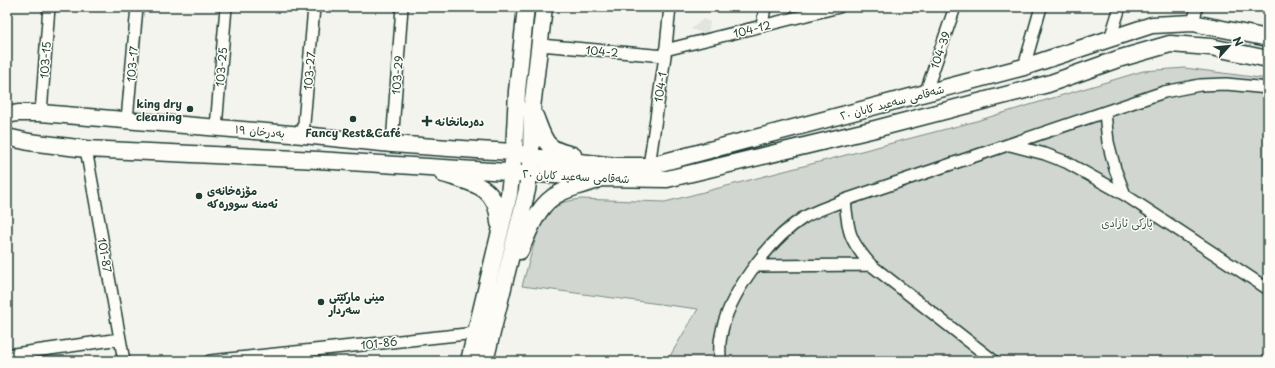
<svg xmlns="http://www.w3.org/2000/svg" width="1275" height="368" viewBox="0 0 1275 368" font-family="'Playpen Sans','Playpen Sans Arabic',sans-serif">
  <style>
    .built { fill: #e2e5df }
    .green { fill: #d1d6d1; stroke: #788a82 }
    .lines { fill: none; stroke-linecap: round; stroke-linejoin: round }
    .street-casing { stroke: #1f3d34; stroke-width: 14 }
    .secondary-casing { stroke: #1f3d34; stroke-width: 19 }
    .street { stroke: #fdfcf7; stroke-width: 11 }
    .secondary { stroke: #fdfcf7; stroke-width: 16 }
    .poi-dot { fill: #1f3d34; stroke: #fdfcf7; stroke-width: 1.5 }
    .labels { text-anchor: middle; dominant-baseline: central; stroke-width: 3; stroke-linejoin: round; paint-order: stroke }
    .street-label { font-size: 11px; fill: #1f3d34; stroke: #fdfcf7 }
    .poi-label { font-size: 11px; font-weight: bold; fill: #1f3d34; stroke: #fdfcf7; text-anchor: start }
    .park-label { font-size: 11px; fill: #435c53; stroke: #fdfcf7 }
  </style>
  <rect width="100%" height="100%" fill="#f4f4ef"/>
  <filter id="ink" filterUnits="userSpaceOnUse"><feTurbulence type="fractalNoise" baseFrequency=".025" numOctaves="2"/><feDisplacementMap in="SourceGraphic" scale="8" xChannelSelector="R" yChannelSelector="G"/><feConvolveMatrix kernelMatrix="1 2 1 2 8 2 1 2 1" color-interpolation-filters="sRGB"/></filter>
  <g filter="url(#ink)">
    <path class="built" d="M 703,19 L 710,22 L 708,35 L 691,29 Z"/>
    <path class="green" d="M 1185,68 L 1268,79 L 1268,361 L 667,361 L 698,309 L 522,286 L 536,237 L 541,226 L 550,211 L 564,202 L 580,199 L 665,202 L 973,122 L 1143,71 Z"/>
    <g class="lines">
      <g class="street-casing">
        <path id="street" d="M 1193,23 L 1197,7
          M 762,26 L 765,7
          M 1110,39 L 1120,7
          M 540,45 L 665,56
          M 665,50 L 839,7
          M 1024,67 L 1041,7
          M 925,94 L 955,7
          M 41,113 L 49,7
          M 1105,113 L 1108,142 L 1115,169 L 1125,195
          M 127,120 L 137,7
          M 216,128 L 226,7
          M 303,135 L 314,7
          M 392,144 L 402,7
          M 1010,145 L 1045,154 L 1066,162 L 1125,195 L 1268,289
          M 86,149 L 124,361
          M 649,166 L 665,56 L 670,7
          M 845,200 C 848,232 849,240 871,265 L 994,361
          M 755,266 L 871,265
          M 7,355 L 120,339
          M 210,361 L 476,333
          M 720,361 C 720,353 719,344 721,336 C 727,296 769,240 803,218 C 816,210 831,206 845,200 L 1164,92 L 1200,85 L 1226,84 L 1268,88"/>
      </g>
      <g class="secondary-casing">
        <path id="secondary" d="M 7,115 L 18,113 L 41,113 L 303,135 L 392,144 L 477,150 L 514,152 L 531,157 L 617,166 L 649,166 L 1024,67 L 1152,25 L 1193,23 L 1268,38
          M 535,116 C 545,141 544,149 573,155
          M 7,137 L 29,142 L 86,149 L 318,160 L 601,178 L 667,179 L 875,129 L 1048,84 L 1118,59 L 1170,44 L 1211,47 L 1268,59
          M 443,174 C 473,183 498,186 499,223
          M 520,251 C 530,230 537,204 560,193 C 570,188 583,185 595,181
          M 469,361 L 509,194 L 514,152 L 517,91 L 526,7
          M 485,361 L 527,190 L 531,157 L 532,108 L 544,7"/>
      </g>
      <use href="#street" class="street"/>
      <use href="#secondary" class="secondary"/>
    </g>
  </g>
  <g class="poi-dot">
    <circle cx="190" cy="109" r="4"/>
    <circle cx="353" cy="119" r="4"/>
    <path d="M425 115h4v4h4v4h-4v4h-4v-4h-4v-4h4z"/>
    <circle cx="199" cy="196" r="4"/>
    <circle cx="321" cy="302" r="4"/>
  </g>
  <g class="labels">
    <g class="street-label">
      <text transform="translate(752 29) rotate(-14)">104-12</text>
      <text transform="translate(940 50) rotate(-71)">104-39</text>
      <text transform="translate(602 51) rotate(5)">104-2</text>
      <text transform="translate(45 60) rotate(-86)">103-15</text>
      <text transform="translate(132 64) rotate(-85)">103-17</text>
      <text transform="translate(221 67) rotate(-85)">103-25</text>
      <text transform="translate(309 71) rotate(-85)">103-27</text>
      <text transform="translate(397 75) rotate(-86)">103-29</text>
      <text transform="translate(660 87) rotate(-82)">104-1</text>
      <text transform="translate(892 102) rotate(-15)">شەقامی سەعید کابان ٢٠</text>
      <text transform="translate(260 131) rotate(5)">بەدرخان ١٩</text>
      <text transform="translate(576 176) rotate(3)">شەقامی سەعید کابان ٢٠</text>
      <text transform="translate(105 255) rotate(80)">101-87</text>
      <text transform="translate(379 343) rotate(-6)">101-86</text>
    </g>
    <g class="poi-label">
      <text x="182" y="103" text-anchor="end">king dry<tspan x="182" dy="13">cleaning</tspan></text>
      <text x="435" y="121">دەرمانخانە</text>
      <text x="353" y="132" text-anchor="middle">Fancy Rest&amp;Café</text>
      <text x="207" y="190">مۆزەخانەی<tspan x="207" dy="13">ئەمنە سوورەکە</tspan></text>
      <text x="329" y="296">مینی مارکێتی<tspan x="329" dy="13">سەردار</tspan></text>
    </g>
    <g class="park-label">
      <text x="1127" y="222">پارکی ئازادی</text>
    </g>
  </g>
  <rect width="1275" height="368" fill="none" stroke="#fdfcf7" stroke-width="24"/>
  <rect x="12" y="12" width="1251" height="344" fill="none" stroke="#1f3d34" stroke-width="1.5" filter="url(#ink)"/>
  <g transform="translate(1229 46) rotate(63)" stroke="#fdfcf7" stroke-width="3" paint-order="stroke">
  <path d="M0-3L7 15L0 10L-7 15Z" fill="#1f3d34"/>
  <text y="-6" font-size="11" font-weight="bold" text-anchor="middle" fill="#1f3d34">N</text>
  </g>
</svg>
